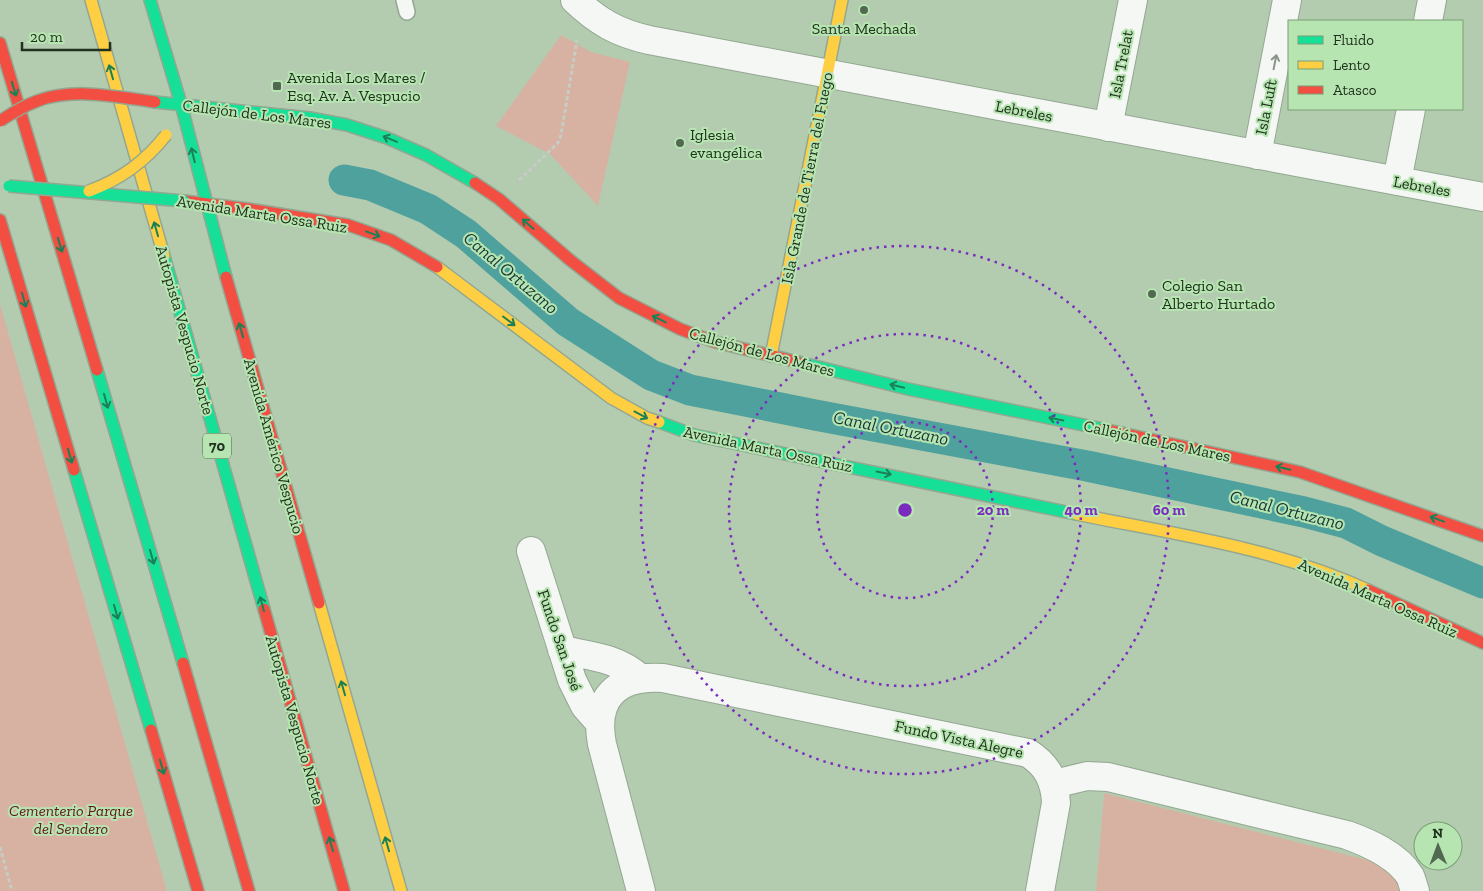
<svg xmlns="http://www.w3.org/2000/svg" width="1483" height="891" viewBox="0 0 1483 891" font-family="'Zilla Slab',serif">
  <style>
    .green { fill: #d7b2a3 }
    .lines { fill: none; stroke-linecap: round; stroke-linejoin: round }
    .canal { stroke: #4ea19d; stroke-width: 31 }
    .lane-casing { stroke: #93a791; stroke-width: 18 }
    .street-casing { stroke: #93a791; stroke-width: 30 }
    .fast-casing { stroke: #93a791; stroke-width: 14 }
    .slow-casing { stroke: #93a791; stroke-width: 14 }
    .jam-casing { stroke: #93a791; stroke-width: 14 }
    .path { stroke: #c6cdc4; stroke-width: 3; stroke-dasharray: 4 2.5; stroke-linecap: butt }
    .lane { stroke: #f4f7f3; stroke-width: 15 }
    .street { stroke: #f4f7f3; stroke-width: 28 }
    .fast { stroke: #16e098; stroke-width: 11 }
    .slow { stroke: #ffcf43; stroke-width: 11 }
    .jam { stroke: #f24e42; stroke-width: 11 }
    .fast-bridge-casing { stroke: #93a791; stroke-width: 14; stroke-linecap: butt }
    .slow-bridge-casing { stroke: #93a791; stroke-width: 14; stroke-linecap: butt }
    .jam-bridge-casing { stroke: #93a791; stroke-width: 14; stroke-linecap: butt }
    .fast-bridge { stroke: #16e098; stroke-width: 11 }
    .slow-bridge { stroke: #ffcf43; stroke-width: 11 }
    .jam-bridge { stroke: #f24e42; stroke-width: 11 }
    .oneway { stroke: #8a9488 }
    .oneway2 { stroke: #1c8055 }
    .ring { fill: none; stroke: #7b2cbf; stroke-width: 2.5; stroke-dasharray: 2.5 5 }
    .poi-dot { fill: #536851; stroke: #b7e5b1; stroke-width: 2 }
    .labels { text-anchor: middle; dominant-baseline: central; stroke-width: 4; stroke-linejoin: round; paint-order: stroke }
    .shield { fill: #b7e5b1; stroke: #4d684a; stroke-width: 1 }
    .shield-label { font-size: 15px; font-weight: bold; fill: #20321e }
    .poi-label { font-size: 16px; fill: #20321e; stroke: #b7e5b1; text-anchor: start }
    .street-label { font-size: 16px; fill: #20321e; stroke: #b7e5b1 }
    .park-label { font-size: 16px; font-style: italic; fill: #611319; stroke: #b7e5b1 }
    .water-label { font-size: 18px; font-style: italic; fill: #153437; stroke: #b7e5b1 }
    .centre { fill: #7b2cbf; stroke: #b7e5b1; stroke-width: 2.5 }
    .ring-label { font-size: 15px; text-anchor: middle; font-weight: bold; fill: #7b2cbf; stroke: #b7e5b1; stroke-width: 4; stroke-linejoin: round; paint-order: stroke }
  </style>
  <rect width="100%" height="100%" fill="#b3ccb0"/>
  <path class="green" d="M 561,35 L 591,52 L 630,62 L 598,206 L 550,154 L 496,126 Z
    M 0,304 L 167,891 L 0,891 Z
    M 1104,793 L 1387,865 L 1402,881 L 1402,891 L 1096,891 Z"/>
  <g class="lines">
    <path class="canal" d="M 344,180 L 370,185 L 428,209 L 466,234 L 568,322 L 651,375 L 690,390 L 815,415 L 1087,466 L 1304,512 L 1346,523 L 1382,541 L 1483,583"/>
    <g class="lane-casing">
      <path id="lane" d="M 404,0 L 407,12"/>
    </g>
    <g class="street-casing">
      <path id="street" d="M 575,0 C 598,22 618,33 649,40 L 1483,197
        M 1428,21 L 1432,0
        M 1108,127 L 1133,0
        M 1257,155 L 1287,0
        M 1397,181 L 1411,109
        M 531,551 L 572,680 L 585,706 L 600,723
        M 562,650 C 591,656 618,658 640,678
        M 1054,784 L 1087,776 L 1108,777 L 1347,835 C 1369,843 1397,855 1410,876 C 1412,880 1413,886 1415,891
        M 641,891 L 602,744 C 593,697 618,675 663,678 L 1028,753 C 1047,765 1055,780 1056,803 L 1040,891"/>
    </g>
    <g class="fast-casing">
      <path id="fast" d="M 150,0 L 181,104 L 226,277
        M 155,102 L 310,118 L 347,125 L 387,138 L 426,155 L 475,183
        M 164,256 L 264,609
        M 798,362 L 908,389 L 1103,429
        M 97,370 L 183,663
        M 659,422 L 694,435 L 1076,514
        M 74,470 L 151,730"/>
    </g>
    <g class="slow-casing">
      <path id="slow" d="M 91,0 L 164,256
        M 437,267 L 611,398 L 647,418 L 659,422
        M 771,356 L 842,0
        M 1076,514 C 1174,534 1276,548 1368,590
        M 319,603 L 401,891"/>
    </g>
    <g class="jam-casing">
      <path id="jam" d="M 0,43 L 97,370
        M 475,183 L 499,199 L 570,260 L 619,298 L 680,329 L 715,342 L 798,362
        M 184,201 L 248,209 L 348,225 L 391,240 L 437,267
        M 0,220 L 74,470
        M 226,277 L 319,603
        M 1103,429 L 1300,472 L 1483,536
        M 1368,590 L 1483,643
        M 264,609 L 344,891
        M 183,663 L 249,891
        M 151,730 L 198,891"/>
    </g>
    <path class="path" d="M 519,180 L 558,143 L 561,135 L 577,40
      M 0,847 L 12,891"/>
    <use href="#lane" class="lane"/>
    <use href="#street" class="street"/>
    <use href="#fast" class="fast"/>
    <use href="#slow" class="slow"/>
    <use href="#jam" class="jam"/>
    <g class="fast-bridge-casing">
      <path id="fast-bridge" d="M 9,186 L 184,201"/>
    </g>
    <g class="slow-bridge-casing">
      <path id="slow-bridge" d="M 89,191 C 121,179 145,162 166,135"/>
    </g>
    <g class="jam-bridge-casing">
      <path id="jam-bridge" d="M 0,121 C 12,113 24,106 37,101 C 74,87 117,97 155,102"/>
    </g>
    <use href="#fast-bridge" class="fast-bridge"/>
    <use href="#slow-bridge" class="slow-bridge"/>
    <use href="#jam-bridge" class="jam-bridge"/>
  </g>
  <defs><path id="oneway-shaft" d="M-6 0H5M1.5-3L5.5 0L1.5 3" fill="none" stroke-width="1.6" stroke-linecap="round" stroke-linejoin="round" transform="scale(1.25)"/></defs>
  <use class="oneway" href="#oneway-shaft" transform="translate(1275 62) rotate(-79)"/>
  <g class="oneway2">
    <use href="#oneway-shaft" transform="translate(111 72) rotate(-106)"/>
    <use href="#oneway-shaft" transform="translate(14 89) rotate(73)"/>
    <use href="#oneway-shaft" transform="translate(390 139) rotate(-158)"/>
    <use href="#oneway-shaft" transform="translate(193 155) rotate(-104)"/>
    <use href="#oneway-shaft" transform="translate(528 224) rotate(-139)"/>
    <use href="#oneway-shaft" transform="translate(156 229) rotate(-106)"/>
    <use href="#oneway-shaft" transform="translate(373 234) rotate(20)"/>
    <use href="#oneway-shaft" transform="translate(60 245) rotate(73)"/>
    <use href="#oneway-shaft" transform="translate(24 300) rotate(74)"/>
    <use href="#oneway-shaft" transform="translate(659 319) rotate(-154)"/>
    <use href="#oneway-shaft" transform="translate(509 321) rotate(37)"/>
    <use href="#oneway-shaft" transform="translate(241 330) rotate(-106)"/>
    <use href="#oneway-shaft" transform="translate(897 386) rotate(-166)"/>
    <use href="#oneway-shaft" transform="translate(106 401) rotate(74)"/>
    <use href="#oneway-shaft" transform="translate(641 415) rotate(28)"/>
    <use href="#oneway-shaft" transform="translate(1056 419) rotate(-168)"/>
    <use href="#oneway-shaft" transform="translate(70 456) rotate(74)"/>
    <use href="#oneway-shaft" transform="translate(1283 468) rotate(-167)"/>
    <use href="#oneway-shaft" transform="translate(884 473) rotate(11)"/>
    <use href="#oneway-shaft" transform="translate(1437 519) rotate(-160)"/>
    <use href="#oneway-shaft" transform="translate(152 557) rotate(74)"/>
    <use href="#oneway-shaft" transform="translate(262 604) rotate(-106)"/>
    <use href="#oneway-shaft" transform="translate(116 612) rotate(74)"/>
    <use href="#oneway-shaft" transform="translate(343 688) rotate(-106)"/>
    <use href="#oneway-shaft" transform="translate(162 767) rotate(74)"/>
    <use href="#oneway-shaft" transform="translate(331 844) rotate(-106)"/>
    <use href="#oneway-shaft" transform="translate(387 844) rotate(-106)"/>
  </g>
  <g class="ring">
    <circle cx="905" cy="510" r="88"/>
    <circle cx="905" cy="510" r="176"/>
    <circle cx="905" cy="510" r="264"/>
  </g>
  <g class="poi-dot">
    <circle cx="864" cy="10" r="5"/>
    <rect x="272" y="81" width="10" height="10" rx="2.5"/>
    <circle cx="680" cy="143" r="5"/>
    <circle cx="1152" cy="294" r="5"/>
  </g>
  <g class="labels">
    <rect class="shield" x="203" y="433.5" width="28" height="25" rx="4"/>
    <g class="shield-label">
      <text x="217" y="446">70</text>
    </g>
    <g class="poi-label">
      <text x="864" y="28" text-anchor="middle">Santa Mechada</text>
      <text x="287" y="77">Avenida Los Mares /<tspan x="287" dy="18">Esq. Av. A. Vespucio</tspan></text>
      <text x="690" y="134">Iglesia<tspan x="690" dy="18">evangélica</tspan></text>
      <text x="1162" y="285">Colegio San<tspan x="1162" dy="18">Alberto Hurtado</tspan></text>
    </g>
    <g class="street-label">
      <text transform="translate(1121 64) rotate(-79)">Isla Trelat</text>
      <text transform="translate(1266 107) rotate(-79)">Isla Luft</text>
      <text transform="translate(1024 111) rotate(11)">Lebreles</text>
      <text transform="translate(257 114) rotate(7)">Callejón de Los Mares</text>
      <text transform="translate(807 178) rotate(-79)">Isla Grande de Tierra del Fuego</text>
      <text transform="translate(1422 186) rotate(10)">Lebreles</text>
      <text transform="translate(262 214) rotate(9)">Avenida Marta Ossa Ruiz</text>
      <text transform="translate(185 330) rotate(74)">Autopista Vespucio Norte</text>
      <text transform="translate(762 352) rotate(15)">Callejón de Los Mares</text>
      <text transform="translate(1157 441) rotate(12)">Callejón de Los Mares</text>
      <text transform="translate(274 446) rotate(74)">Avenida Américo Vespucio</text>
      <text transform="translate(768 449) rotate(12)">Avenida Marta Ossa Ruiz</text>
      <text transform="translate(1378 598) rotate(24)">Avenida Marta Ossa Ruiz</text>
      <text transform="translate(560 640) rotate(71)">Fundo San José</text>
      <text transform="translate(295 720) rotate(74)">Autopista Vespucio Norte</text>
      <text transform="translate(959 739) rotate(12)">Fundo Vista Alegre</text>
    </g>
    <g class="park-label">
      <text x="71" y="810">Cementerio Parque<tspan x="71" dy="18">del Sendero</tspan></text>
    </g>
    <g class="water-label">
      <text transform="translate(511 273) rotate(40)">Canal Ortuzano</text>
      <text transform="translate(891 428) rotate(11)">Canal Ortuzano</text>
      <text transform="translate(1287 510) rotate(14)">Canal Ortuzano</text>
    </g>
  </g>
  <circle cx="905" cy="510" r="8" class="centre"/>
  <g class="ring-label">
    <text x="993" y="515">20 m</text>
    <text x="1081" y="515">40 m</text>
    <text x="1169" y="515">60 m</text>
  </g>
  <rect x="1288" y="20" width="175" height="90" fill="#b7e5b1" stroke="#7b9d76"/>
  <rect x="1298" y="36" width="25" height="8" fill="#16e098" stroke="#7b9d76"/>
  <text x="1333" y="45" font-size="15" fill="#20321e">Fluido</text>
  <rect x="1298" y="61" width="25" height="8" fill="#ffcf43" stroke="#7b9d76"/>
  <text x="1333" y="70" font-size="15" fill="#20321e">Lento</text>
  <rect x="1298" y="86" width="25" height="8" fill="#f24e42" stroke="#7b9d76"/>
  <text x="1333" y="95" font-size="15" fill="#20321e">Atasco</text>
  <g transform="translate(1438 846) rotate(359)"><circle r="24" fill="#b7e5b1" stroke="#7b9d76"/>
  <path d="M0-4L9 19L0 12L-9 19Z" fill="#536851"/>
  <text y="-8" font-size="14" font-weight="bold" text-anchor="middle" fill="#20321e">N</text>
  </g>
  <path d="M22 42v8h88v-8" fill="none" stroke="#20321e" stroke-width="2.5"/>
  <text x="30" y="42" font-size="15" fill="#20321e" stroke="#b7e5b1" stroke-width="4" paint-order="stroke">20 m</text>
</svg>
